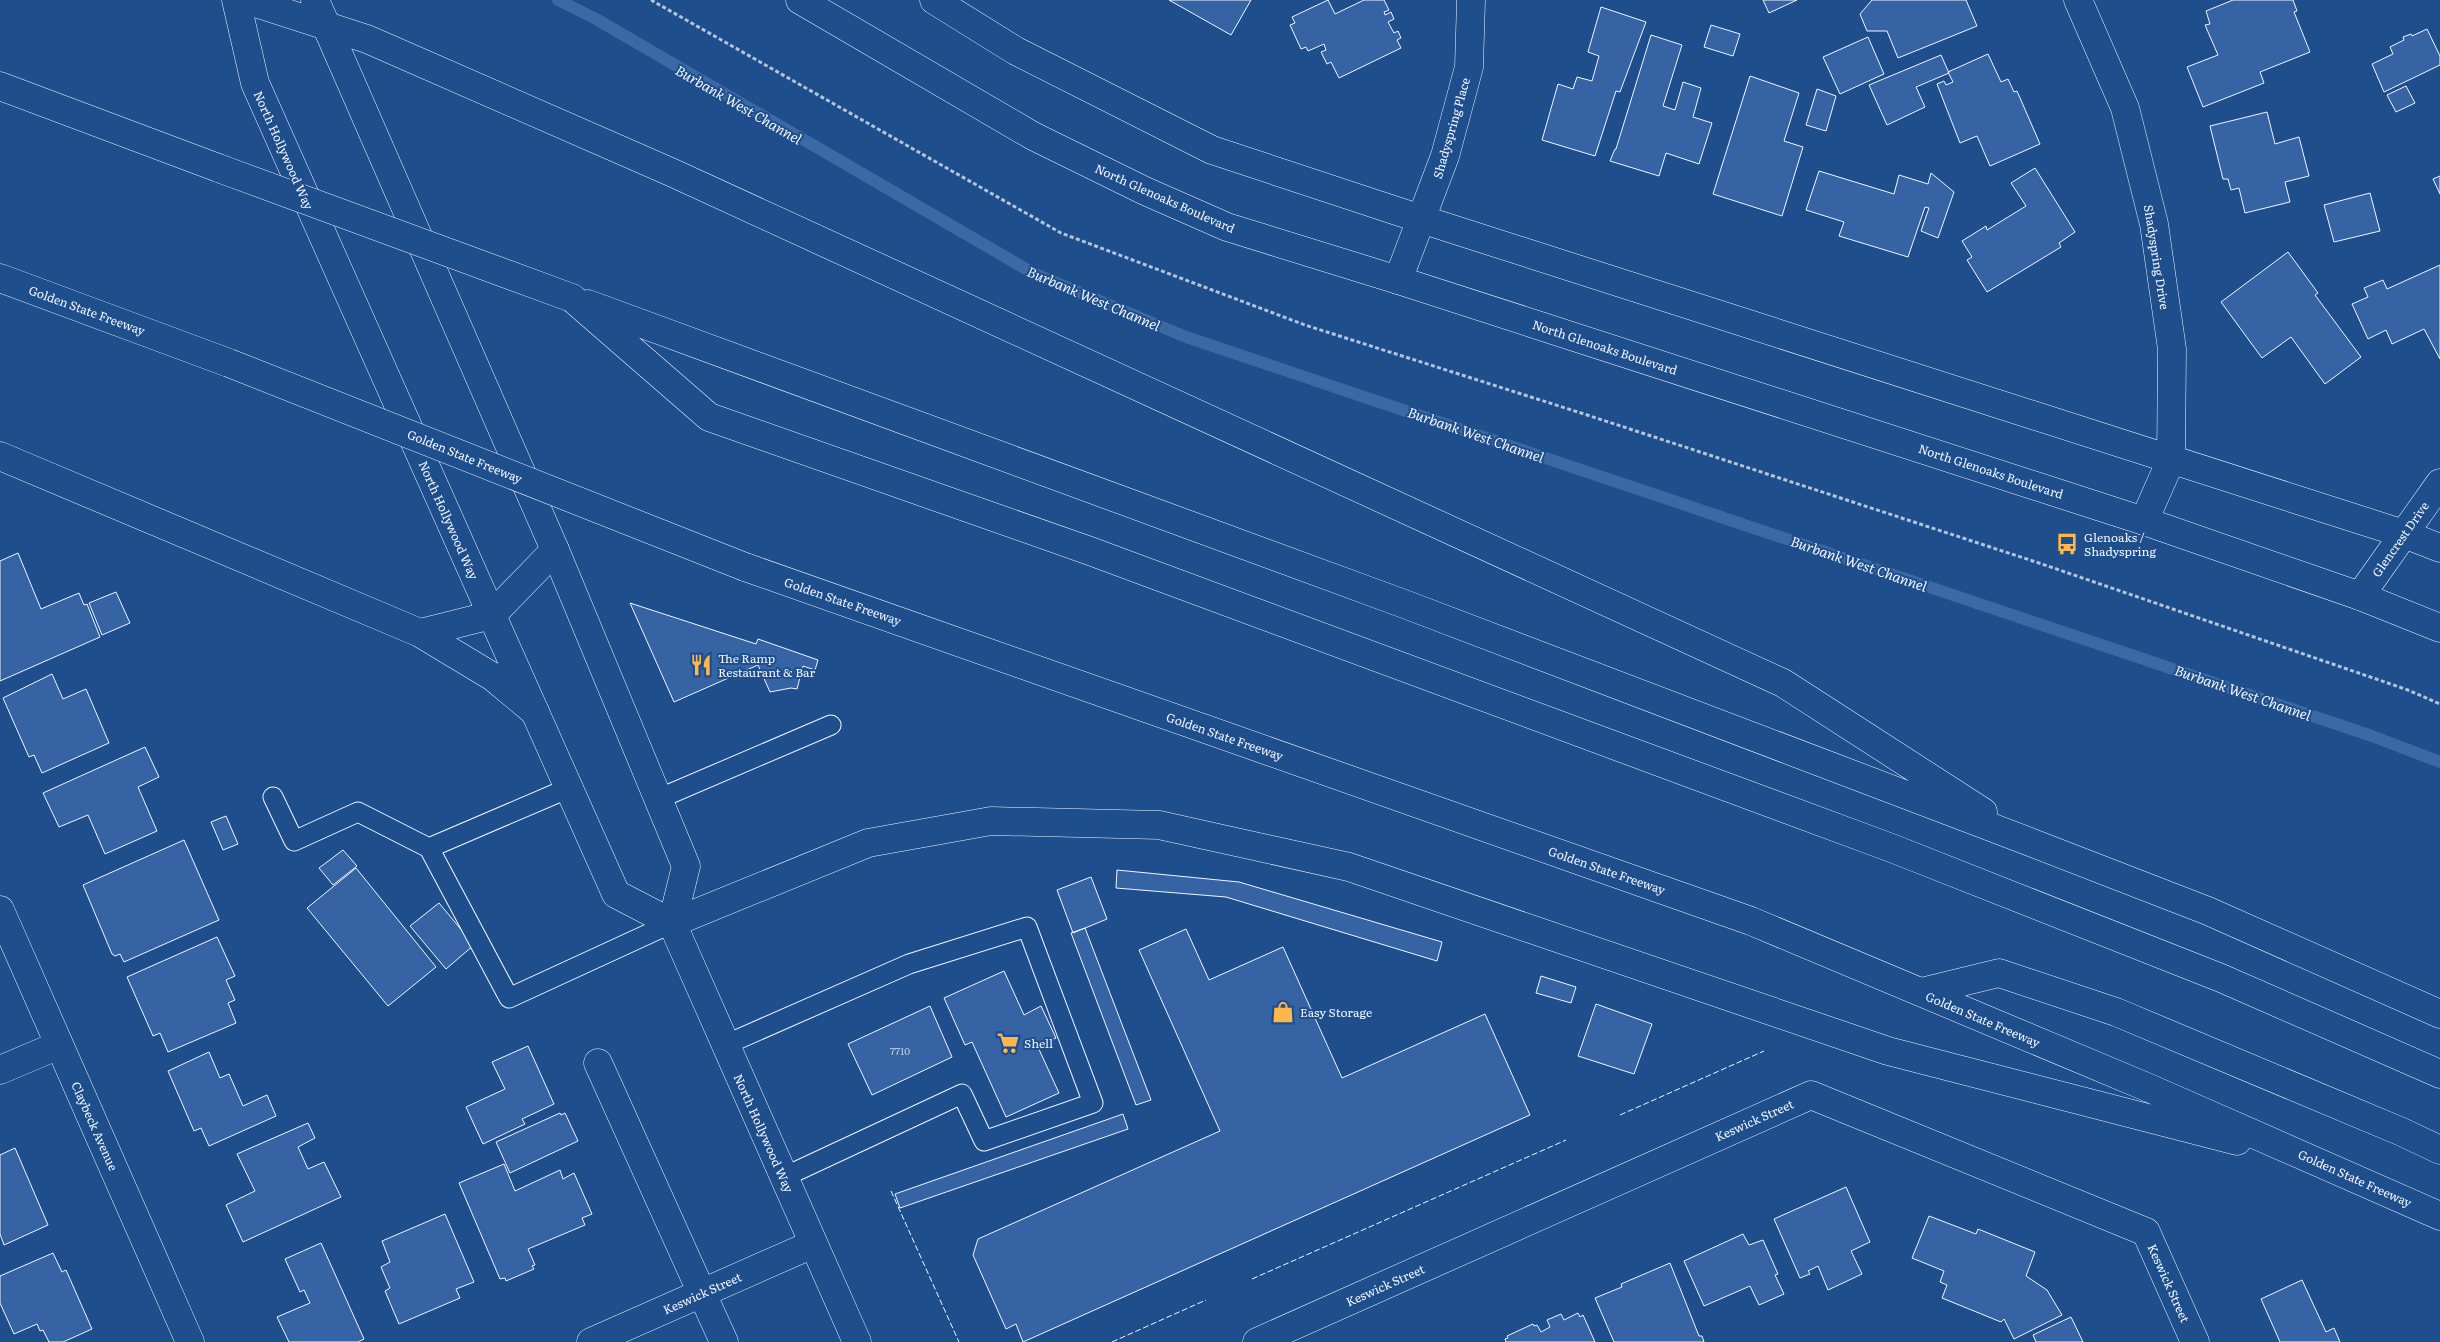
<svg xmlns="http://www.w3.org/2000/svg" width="2440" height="1342" viewBox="0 0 2440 1342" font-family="Literata,serif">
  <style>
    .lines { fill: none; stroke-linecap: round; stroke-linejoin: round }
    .stream { stroke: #3b69a3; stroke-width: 12 }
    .building { fill: #3563a3; stroke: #f2f6ff }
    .lane-casing { stroke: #f2f6ff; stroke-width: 21 }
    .street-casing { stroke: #f2f6ff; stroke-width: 29 }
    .secondary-casing { stroke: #f2f6ff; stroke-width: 29 }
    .highway-casing { stroke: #f2f6ff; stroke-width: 29 }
    .path { stroke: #b3c4dc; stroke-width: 3; stroke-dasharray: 4 2.5; stroke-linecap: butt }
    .lane { stroke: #1f4e8c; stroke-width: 19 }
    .street { stroke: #1f4e8c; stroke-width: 28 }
    .secondary { stroke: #1f4e8c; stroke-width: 28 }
    .highway { stroke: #1f4e8c; stroke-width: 28 }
    .highway-bridge-casing { stroke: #f2f6ff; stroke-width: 29; stroke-linecap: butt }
    .highway-bridge { stroke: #1f4e8c; stroke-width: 28 }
    .fence { stroke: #f2f6ff; stroke-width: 1; stroke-dasharray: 6 2.5; stroke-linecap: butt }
    .labels { text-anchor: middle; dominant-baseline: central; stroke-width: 4; stroke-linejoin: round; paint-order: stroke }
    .number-label { font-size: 10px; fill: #c3d1e8 }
    .street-label { font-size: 12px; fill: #f2f6ff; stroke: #1f4e8c }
    .poi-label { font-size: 12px; fill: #f2f6ff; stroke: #1f4e8c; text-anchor: start }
    .water-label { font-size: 14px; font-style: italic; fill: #f2f6ff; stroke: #1f4e8c }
  </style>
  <rect width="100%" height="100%" fill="#1f4e8c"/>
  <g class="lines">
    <path class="stream" d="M 558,0 L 596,19 L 1033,273 L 1186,337 L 2372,736 L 2440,762"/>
  </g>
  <path class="building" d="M 1169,0 L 1251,0 L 1231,35 Z
    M 1328,0 L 1335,14 L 1364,0 L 1384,0 L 1389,10 L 1384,12 L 1385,15 L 1391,12 L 1394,19 L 1388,22 L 1394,33 L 1398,31 L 1401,38 L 1397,40 L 1401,48 L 1339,78 L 1331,62 L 1327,64 L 1321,52 L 1326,50 L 1324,44 L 1308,51 L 1306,47 L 1301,49 L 1290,25 L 1295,23 L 1292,17 Z
    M 1763,0 L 1797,0 L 1769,13 Z
    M 1872,0 L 1966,0 L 1977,26 L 1898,58 L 1887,31 L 1867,31 L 1860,14 Z
    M 2233,0 L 2293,0 L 2297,11 L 2294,12 L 2310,52 L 2260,72 L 2264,83 L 2203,107 L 2187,67 L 2218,55 L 2205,25 L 2210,24 L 2206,11 Z
    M 1601,7 L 1646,22 L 1620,92 L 1616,91 L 1595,156 L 1542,140 L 1558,84 L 1573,89 L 1577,77 L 1592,81 L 1599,56 L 1588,52 Z
    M 1711,25 L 1740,34 L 1733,56 L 1704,47 Z
    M 2427,29 L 2440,56 L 2440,65 L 2384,92 L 2372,64 L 2393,54 L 2390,47 L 2404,40 L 2403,37 L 2411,34 L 2412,36 Z
    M 1651,35 L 1682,45 L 1663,106 L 1675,110 L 1683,82 L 1701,88 L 1693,117 L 1712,123 L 1699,164 L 1666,153 L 1659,176 L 1610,161 L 1615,149 L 1616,149 Z
    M 1868,37 L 1884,74 L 1840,94 L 1823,57 Z
    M 1988,54 L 2001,82 L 2008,79 L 2014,92 L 2017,91 L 2040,144 L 1990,166 L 1977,136 L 1960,143 L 1937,84 L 1944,81 L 1946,85 L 1953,82 L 1948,72 Z
    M 1941,55 L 1949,73 L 1916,87 L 1925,107 L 1887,125 L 1869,85 Z
    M 1750,76 L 1799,93 L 1784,141 L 1803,147 L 1782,216 L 1713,194 Z
    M 2406,86 L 2415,103 L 2396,112 L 2387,95 Z
    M 1817,89 L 1836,96 L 1826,131 L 1806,125 Z
    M 2267,112 L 2275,144 L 2299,137 L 2309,176 L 2285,182 L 2290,202 L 2245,213 L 2239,188 L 2231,190 L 2228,179 L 2223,179 L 2210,126 Z
    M 2035,168 L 2075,232 L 2059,243 L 2061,247 L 1987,292 L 1967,260 L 1972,257 L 1962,241 L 1986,226 L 1987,230 L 2026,206 L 2011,183 Z
    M 1819,171 L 1894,194 L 1899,175 L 1928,184 L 1931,173 L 1954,192 L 1938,238 L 1921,231 L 1929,208 L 1925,207 L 1908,257 L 1839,236 L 1844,222 L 1806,210 Z
    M 2440,176 L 2440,194 L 2433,179 Z
    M 2370,193 L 2380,231 L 2334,242 L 2324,205 Z
    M 2288,252 L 2318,293 L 2315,295 L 2361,357 L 2325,384 L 2291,337 L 2262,358 L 2221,302 Z
    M 2440,265 L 2440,359 L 2424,329 L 2392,344 L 2386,330 L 2368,339 L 2352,304 L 2368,297 L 2364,288 L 2383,280 L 2387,289 Z
    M 18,553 L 41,609 L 79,593 L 84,605 L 87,604 L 100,637 L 0,681 L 0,561 Z
    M 116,592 L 130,623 L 102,635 L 89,603 Z
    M 630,603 L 756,644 L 758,639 L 818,660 L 815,670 L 803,666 L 797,689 L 791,688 L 770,692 L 758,665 L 674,702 Z
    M 52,674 L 63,699 L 86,689 L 109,743 L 42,773 L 34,755 L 29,757 L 3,698 Z
    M 145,747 L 159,777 L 138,787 L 157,831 L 105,854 L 88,815 L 59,827 L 43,793 Z
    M 226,816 L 238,844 L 223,850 L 211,822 Z
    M 184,840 L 219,920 L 124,962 L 120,954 L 115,956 L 112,954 L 83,885 Z
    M 343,850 L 357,866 L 333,885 L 319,868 Z
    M 356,868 L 436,967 L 388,1006 L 307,908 Z
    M 1117,870 L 1239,882 L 1442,942 L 1437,961 L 1226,897 L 1116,888 Z
    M 1091,877 L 1107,919 L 1073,933 L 1057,890 Z
    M 439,903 L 474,945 L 446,969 L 410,926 Z
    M 1085,928 L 1151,1100 L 1136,1105 L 1071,933 Z
    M 1186,929 L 1209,980 L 1283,947 L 1342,1078 L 1485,1014 L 1530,1115 L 1023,1342 L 1016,1324 L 1006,1329 L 973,1255 L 978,1239 L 1220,1131 L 1139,950 Z
    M 217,937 L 235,976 L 226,980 L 235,1000 L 228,1003 L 236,1023 L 168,1052 L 160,1033 L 153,1036 L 127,977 Z
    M 1004,971 L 1024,1015 L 1041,1006 L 1056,1038 L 1037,1045 L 1059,1093 L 1006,1117 L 972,1042 L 965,1045 L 944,998 Z
    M 1541,976 L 1576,987 L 1571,1003 L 1536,993 Z
    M 1596,1004 L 1652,1024 L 1634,1074 L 1578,1056 Z
    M 930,1006 L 952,1057 L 872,1095 L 848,1044 Z
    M 528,1046 L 554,1104 L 522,1119 L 525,1124 L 483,1144 L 466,1107 L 505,1089 L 492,1062 Z
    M 209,1052 L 220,1078 L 229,1074 L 243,1106 L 267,1095 L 276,1116 L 209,1146 L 201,1128 L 194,1131 L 168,1071 Z
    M 560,1113 L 561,1115 L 565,1113 L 578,1141 L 510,1173 L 496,1142 Z
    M 1123,1114 L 1128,1129 L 900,1208 L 895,1194 Z
    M 308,1123 L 315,1138 L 298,1147 L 308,1169 L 324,1162 L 341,1197 L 243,1242 L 226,1205 L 255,1191 L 237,1154 Z
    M 15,1148 L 48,1225 L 4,1245 L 0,1234 L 0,1155 Z
    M 504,1164 L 515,1191 L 560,1170 L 563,1179 L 574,1173 L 592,1214 L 582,1218 L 585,1225 L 528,1249 L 535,1265 L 532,1266 L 534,1269 L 506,1281 L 505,1278 L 500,1279 L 459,1183 Z
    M 1846,1187 L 1870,1242 L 1851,1251 L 1862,1274 L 1828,1290 L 1818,1266 L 1808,1271 L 1810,1274 L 1800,1278 L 1774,1219 Z
    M 445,1214 L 474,1282 L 456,1289 L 460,1298 L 399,1324 L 385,1291 L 390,1288 L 381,1267 L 390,1262 L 382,1241 Z
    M 1929,1216 L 1976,1234 L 1978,1229 L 2035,1252 L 2026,1276 L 2047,1290 L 2062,1315 L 2014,1339 L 2004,1319 L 2001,1322 L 1942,1298 L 1947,1285 L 1940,1282 L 1944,1271 L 1912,1258 Z
    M 1743,1234 L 1749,1245 L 1763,1240 L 1778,1274 L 1775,1275 L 1784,1294 L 1759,1305 L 1750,1286 L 1704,1306 L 1684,1261 Z
    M 321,1243 L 364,1339 L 358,1342 L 289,1342 L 277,1317 L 310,1303 L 304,1290 L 300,1292 L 285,1259 Z
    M 53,1253 L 62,1272 L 66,1270 L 92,1329 L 63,1342 L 49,1342 L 43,1330 L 40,1331 L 37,1324 L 14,1334 L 0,1303 L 0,1276 Z
    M 1670,1263 L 1699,1336 L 1702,1336 L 1704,1342 L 1614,1342 L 1595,1298 L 1622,1287 L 1621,1284 Z
    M 2302,1280 L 2326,1332 L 2334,1328 L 2340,1342 L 2280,1342 L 2261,1299 Z
    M 1578,1313 L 1580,1317 L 1583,1315 L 1595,1342 L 1506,1342 L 1505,1339 L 1508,1338 L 1507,1336 L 1533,1324 L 1534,1326 L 1537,1325 L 1541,1332 L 1550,1327 L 1547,1320 L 1561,1314 L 1564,1320 Z
    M 2071,1317 L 2083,1342 L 2036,1342 L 2033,1335 Z"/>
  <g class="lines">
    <g class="lane-casing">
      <path id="lane" d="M 273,797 L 294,841 L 358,812 L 429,848 L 509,998 L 672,923
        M 658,799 L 831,725
        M 429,848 L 569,788
        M 725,1045 L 909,964 L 1027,927 L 1093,1103 L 984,1141 L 962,1094 L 784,1177"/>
    </g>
    <g class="street-casing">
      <path id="street" d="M 2078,0 L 2125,108 L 2154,224 L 2172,349 L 2171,460 L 2144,521
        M 1398,280 L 1445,156 L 1469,67 L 1471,0
        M 2360,596 L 2440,483
        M 0,910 L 190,1342
        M 598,1063 L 724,1342
        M 0,1070 L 59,1045
        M 591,1342 L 813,1244
        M 1257,1342 L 1811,1095 L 2146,1232 L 2195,1342"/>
    </g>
    <g class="secondary-casing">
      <path id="secondary" d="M 236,0 L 255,83 L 616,894 L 672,923
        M 315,0 L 555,550 L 686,866 L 672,923 L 857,1342
        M 800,0 L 1033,136 L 1145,191 L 1227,227 L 1398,280 L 2144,521 L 2360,596 L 2440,628
        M 934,0 L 1016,51 L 1212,150 L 1421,219 L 2404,534 L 2440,548"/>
    </g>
    <g class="highway-casing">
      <path id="highway" d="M 246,0 L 367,39 L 673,173 L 1783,683 L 1983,812
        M 0,86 L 221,169
        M 0,278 L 229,363
        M 572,298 L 709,417 L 1090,551 L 1894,849 L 2221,978 L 2440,1074
        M 588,304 L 1407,605 L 2030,842 L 2208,911 L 2440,1014
        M 0,456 L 420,633 L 493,677 L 535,712
        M 745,567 L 1751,921 L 2149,1088 L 2440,1216
        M 420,633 L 492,615 L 555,550
        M 672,923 L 868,843 L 991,821 L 1159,825 L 1349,867 L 1888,1051 L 2237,1141
        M 1921,992 L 1999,973 L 2116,1012 L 2402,1132 L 2440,1150"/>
    </g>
    <path class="path" d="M 651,0 L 1061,233 L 1305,325 L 1581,413 L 2039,563 L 2408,690 L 2440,704"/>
    <use href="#lane" class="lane"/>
    <use href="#street" class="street"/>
    <use href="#secondary" class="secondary"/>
    <use href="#highway" class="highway"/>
    <g class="highway-bridge-casing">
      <path id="highway-bridge" d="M 221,169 L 572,298
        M 229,363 L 745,567"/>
    </g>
    <use href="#highway-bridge" class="highway-bridge"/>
    <path class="fence" d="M 1620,1115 L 1764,1051
      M 891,1191 L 959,1342
      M 1252,1279 L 1566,1140
      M 1112,1342 L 1206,1300"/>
  </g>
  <defs>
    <g id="bus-bare" transform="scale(1.725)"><path d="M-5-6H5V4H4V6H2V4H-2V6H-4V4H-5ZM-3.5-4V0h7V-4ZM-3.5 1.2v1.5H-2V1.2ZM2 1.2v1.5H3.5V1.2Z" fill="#ffb74d" stroke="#1f4e8c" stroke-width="2.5" paint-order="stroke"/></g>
    <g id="restaurant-bare" transform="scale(1.725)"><path d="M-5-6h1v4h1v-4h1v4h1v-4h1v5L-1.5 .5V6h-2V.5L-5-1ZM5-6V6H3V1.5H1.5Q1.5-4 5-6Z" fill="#ffb74d" stroke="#1f4e8c" stroke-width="2.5" paint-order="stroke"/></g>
    <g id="shop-bare" transform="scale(1.725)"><path d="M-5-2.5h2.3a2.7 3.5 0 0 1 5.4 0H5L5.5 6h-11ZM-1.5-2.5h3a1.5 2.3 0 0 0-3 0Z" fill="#ffb74d" stroke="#1f4e8c" stroke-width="2.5" paint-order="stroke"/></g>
    <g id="supermarket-bare" transform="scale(1.725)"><path d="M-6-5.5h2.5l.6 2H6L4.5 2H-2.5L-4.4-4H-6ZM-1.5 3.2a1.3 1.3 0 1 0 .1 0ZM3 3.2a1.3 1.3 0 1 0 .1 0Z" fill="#ffb74d" stroke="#1f4e8c" stroke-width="2.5" paint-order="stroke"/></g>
  </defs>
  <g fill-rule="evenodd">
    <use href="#bus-bare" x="2067" y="544"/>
    <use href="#restaurant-bare" x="701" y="665"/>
    <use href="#shop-bare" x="1283" y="1012"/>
    <use href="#supermarket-bare" x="1008" y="1043"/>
  </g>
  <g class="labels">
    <g class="number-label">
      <text x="900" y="1050">7710</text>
    </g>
    <g class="street-label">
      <text transform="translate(1451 128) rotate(-74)">Shadyspring Place</text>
      <text transform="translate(284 150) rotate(66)">North Hollywood Way</text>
      <text transform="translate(1165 198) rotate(24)">North Glenoaks Boulevard</text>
      <text transform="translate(2157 257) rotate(81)">Shadyspring Drive</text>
      <text transform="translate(87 310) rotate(20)">Golden State Freeway</text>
      <text transform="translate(1605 347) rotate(18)">North Glenoaks Boulevard</text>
      <text transform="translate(465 456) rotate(22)">Golden State Freeway</text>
      <text transform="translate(1991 471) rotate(18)">North Glenoaks Boulevard</text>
      <text transform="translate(449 520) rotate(66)">North Hollywood Way</text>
      <text transform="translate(2400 539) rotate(-55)">Glencrest Drive</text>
      <text transform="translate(843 601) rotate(19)">Golden State Freeway</text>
      <text transform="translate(1225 736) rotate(19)">Golden State Freeway</text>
      <text transform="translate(1607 870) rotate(19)">Golden State Freeway</text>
      <text transform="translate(1983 1019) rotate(23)">Golden State Freeway</text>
      <text transform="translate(1754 1120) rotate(-24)">Keswick Street</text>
      <text transform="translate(95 1126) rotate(66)">Claybeck Avenue</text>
      <text transform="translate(764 1133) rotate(66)">North Hollywood Way</text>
      <text transform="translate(2355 1178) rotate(24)">Golden State Freeway</text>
      <text transform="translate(2169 1283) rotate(66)">Keswick Street</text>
      <text transform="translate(1385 1285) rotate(-24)">Keswick Street</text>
      <text transform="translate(702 1293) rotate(-24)">Keswick Street</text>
    </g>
    <g class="poi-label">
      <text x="2084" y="537">Glenoaks /<tspan x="2084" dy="14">Shadyspring</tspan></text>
      <text x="718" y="658">The Ramp<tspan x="718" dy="14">Restaurant &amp; Bar</tspan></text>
      <text x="1300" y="1012">Easy Storage</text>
      <text x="1024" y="1043">Shell</text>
    </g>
    <g class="water-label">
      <text transform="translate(739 104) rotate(30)">Burbank West Channel</text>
      <text transform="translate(1094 298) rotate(23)">Burbank West Channel</text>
      <text transform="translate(1476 434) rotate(19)">Burbank West Channel</text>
      <text transform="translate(1859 563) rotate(19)">Burbank West Channel</text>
      <text transform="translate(2243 692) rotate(19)">Burbank West Channel</text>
    </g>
  </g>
</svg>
